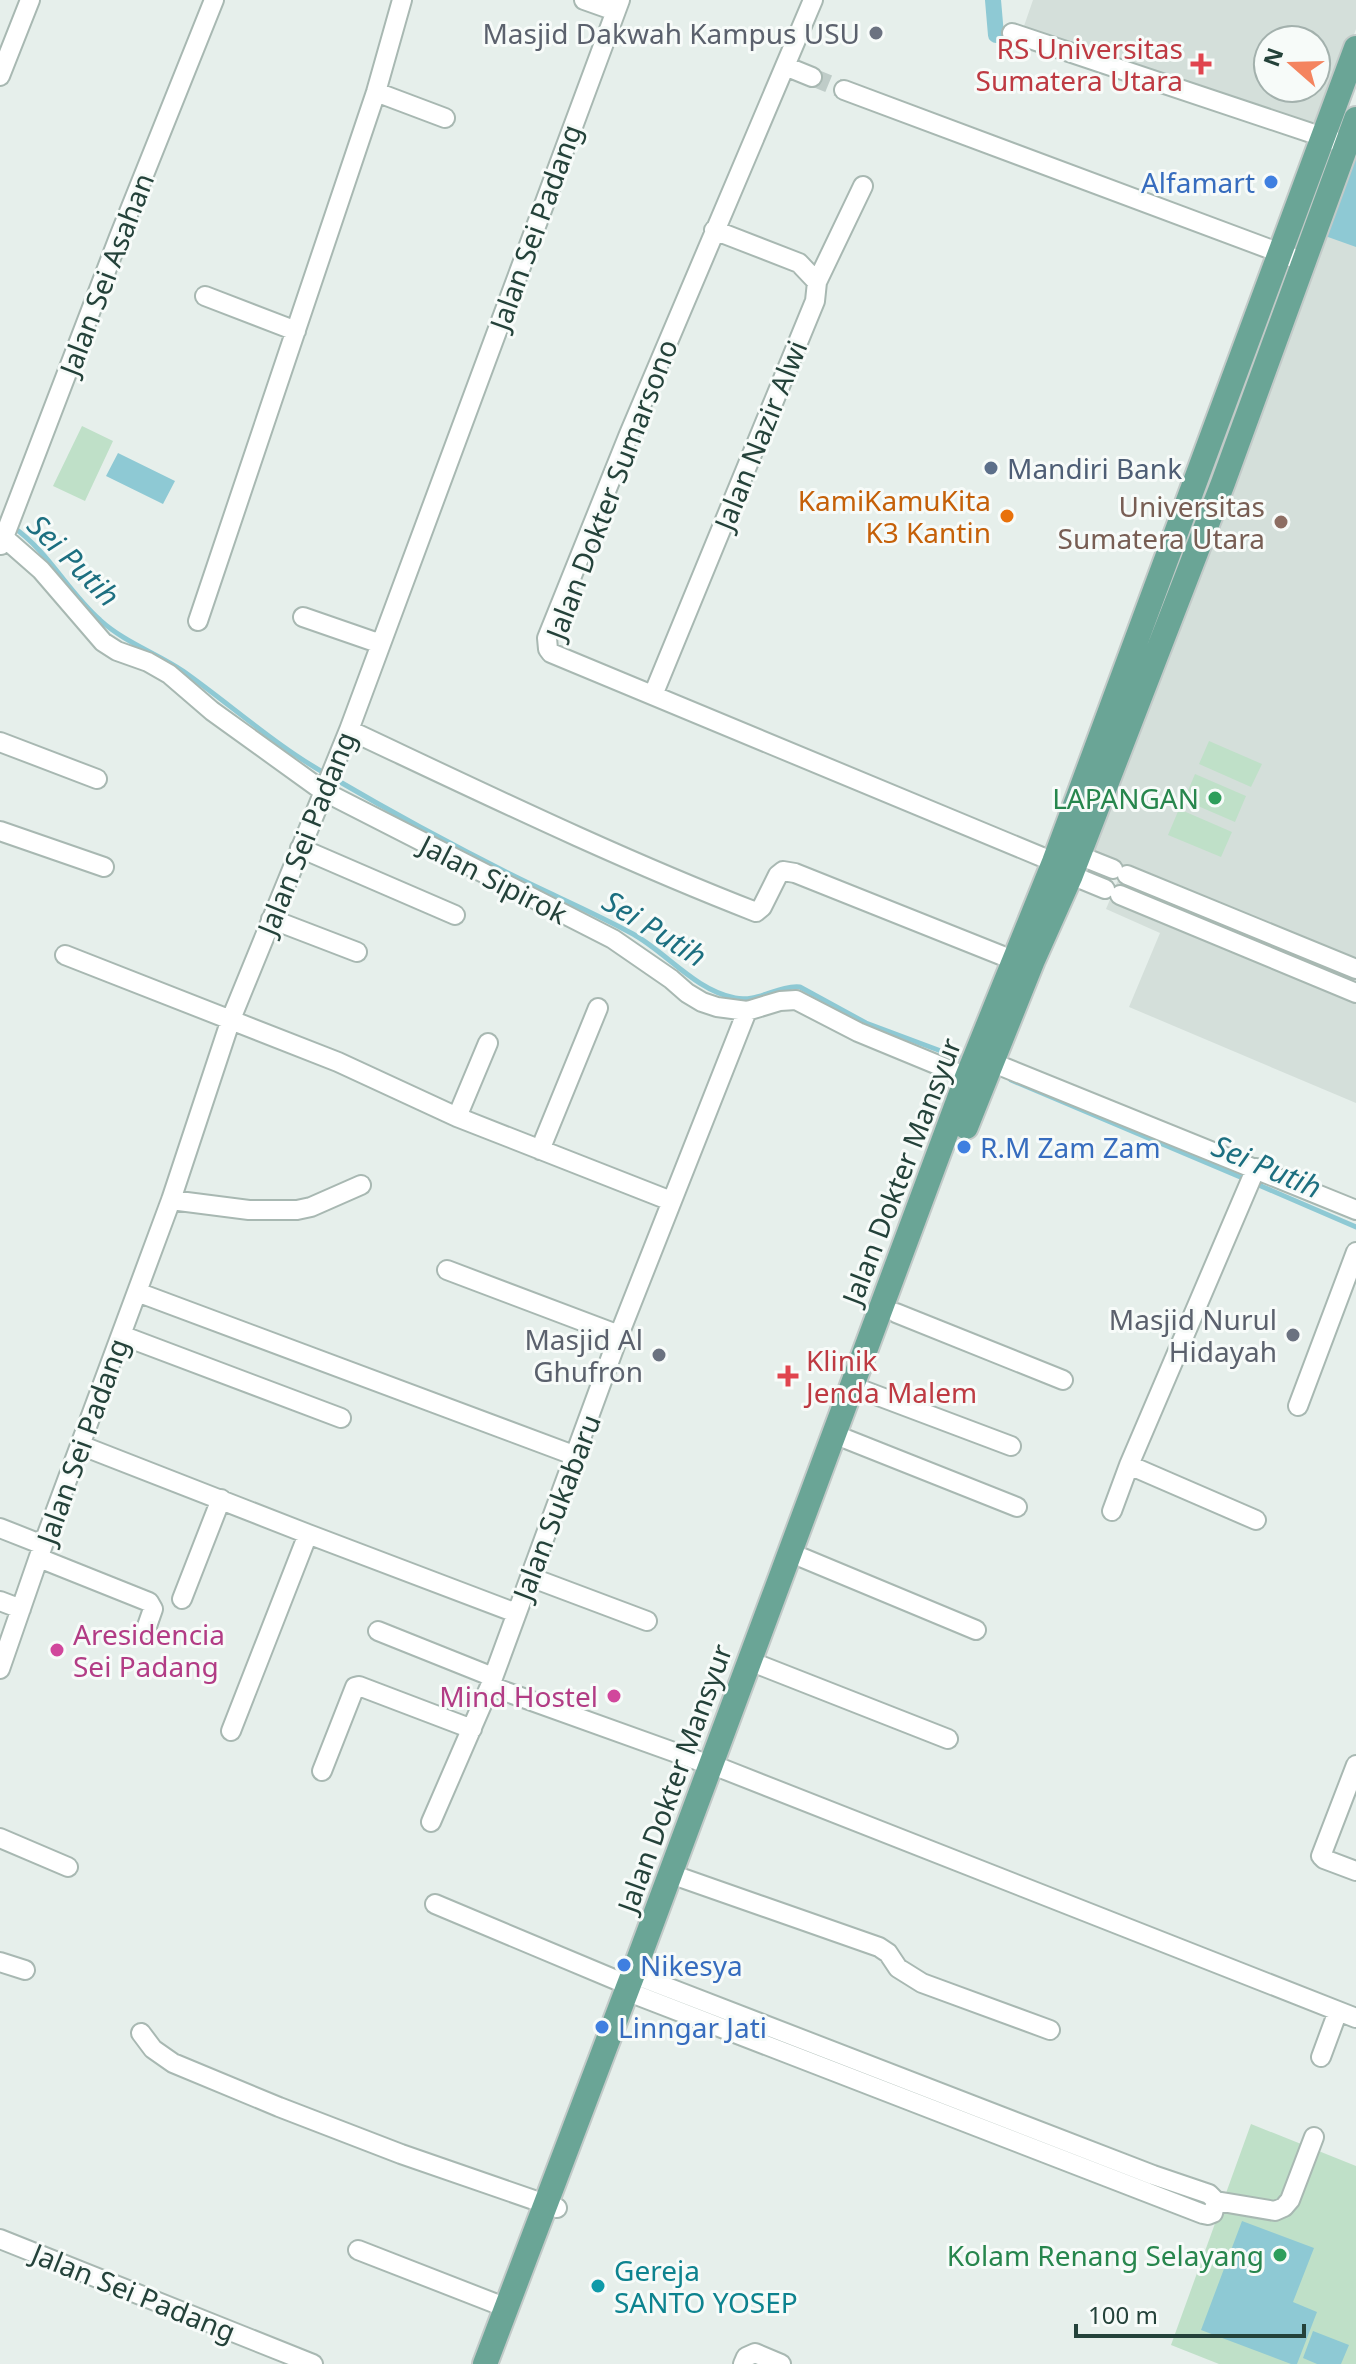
<svg xmlns="http://www.w3.org/2000/svg" width="1356" height="2364" viewBox="0 0 1356 2364" font-family="'Noto Sans',sans-serif">
  <style>
    .built { fill: #d4dfda; fill-rule: evenodd }
    .green { fill: #bfe0c8 }
    .water { fill: #8ec9d4 }
    .lines { fill: none; stroke-linecap: round; stroke-linejoin: round }
    .stream { stroke: #8ec9d4; stroke-width: 5 }
    .canal { stroke: #8ec9d4; stroke-width: 16 }
    .street-tunnel { stroke: #bfccc8; stroke-width: 18; stroke-dasharray: 18 9; stroke-linecap: butt }
    .street-casing { stroke: #a8b8b2; stroke-width: 22 }
    .primary-casing { stroke: #c2cac8; stroke-width: 28 }
    .street { stroke: #fff; stroke-width: 18 }
    .primary { stroke: #6aa596; stroke-width: 24 }
    .worship-dot { fill: #6b7280; stroke: #f7fbf9; stroke-width: 3 }
    .health-dot { fill: #e0444e; stroke: #f7fbf9; stroke-width: 3 }
    .shop-dot { fill: #3f7fe0; stroke: #f7fbf9; stroke-width: 3 }
    .service-dot { fill: #5c6f8a; stroke: #f7fbf9; stroke-width: 3 }
    .food-dot { fill: #e8710a; stroke: #f7fbf9; stroke-width: 3 }
    .education-dot { fill: #8d6e63; stroke: #f7fbf9; stroke-width: 3 }
    .leisure-dot { fill: #2e9e5b; stroke: #f7fbf9; stroke-width: 3 }
    .hotel-dot { fill: #d1479c; stroke: #f7fbf9; stroke-width: 3 }
    .culture-dot { fill: #0f9aa8; stroke: #f7fbf9; stroke-width: 3 }
    .labels { text-anchor: middle; dominant-baseline: central; stroke-width: 6; stroke-linejoin: round; paint-order: stroke }
    .worship-label { font-size: 28px; fill: #5b616d; stroke: #f7fbf9; text-anchor: end }
    .health-label { font-size: 28px; fill: #be3a42; stroke: #f7fbf9; text-anchor: end }
    .shop-label { font-size: 28px; fill: #366cbe; stroke: #f7fbf9; text-anchor: start }
    .street-label { font-size: 28px; fill: #24423a; stroke: #f7fbf9 }
    .service-label { font-size: 28px; fill: #4e5e75; stroke: #f7fbf9; text-anchor: start }
    .food-label { font-size: 28px; fill: #c56008; stroke: #f7fbf9; text-anchor: end }
    .education-label { font-size: 28px; fill: #785e54; stroke: #f7fbf9; text-anchor: end }
    .leisure-label { font-size: 28px; fill: #27864d; stroke: #f7fbf9; text-anchor: end }
    .hotel-label { font-size: 28px; fill: #b23c85; stroke: #f7fbf9; text-anchor: start }
    .culture-label { font-size: 28px; fill: #0d838f; stroke: #f7fbf9; text-anchor: start }
    .water-label { font-size: 30px; font-style: italic; fill: #1c6f80; stroke: #f7fbf9 }
  </style>
  <rect width="100%" height="100%" fill="#e6efeb"/>
  <path class="built" d="M 1033,0 L 1356,0 L 1356,29 L 1320,128 L 1024,26 ZM 1268,40 L 1316,40 L 1316,88 L 1268,88 Z
    M 1356,120 L 1356,1103 L 1129,1007 L 1160,933 L 1106,909 L 1121,873 L 1078,855 Z"/>
  <path class="green" d="M 82,426 L 113,441 L 85,501 L 53,486 Z
    M 1209,741 L 1262,764 L 1251,787 L 1199,764 Z
    M 1195,774 L 1246,796 L 1235,822 L 1184,800 Z
    M 1179,809 L 1232,832 L 1221,857 L 1168,835 Z
    M 1251,2124 L 1356,2166 L 1356,2364 L 1219,2364 L 1171,2345 Z"/>
  <path class="water" d="M 1356,120 L 1356,247 L 1314,232 Z
    M 118,453 L 175,481 L 163,504 L 106,476 Z
    M 1242,2221 L 1314,2248 L 1293,2302 L 1317,2312 L 1297,2364 L 1291,2364 L 1201,2330 Z
    M 1313,2331 L 1349,2345 L 1341,2364 L 1317,2364 L 1303,2358 Z"/>
  <g class="lines">
    <path class="stream" d="M 13,527 C 48,551 68,592 100,620 C 124,642 156,653 183,671 C 231,705 275,745 326,774
      M 335,779 C 393,813 452,845 512,875 C 552,895 593,912 633,934 C 667,953 695,990 735,998 C 757,1003 778,985 800,987 L 866,1023 L 965,1060
      M 1011,1080 L 1245,1179
      M 1254,1183 L 1356,1227"/>
    <path class="canal" d="M 993,0 L 996,35"/>
    <path class="street-tunnel" d="M 812,77 L 844,90"/>
    <g class="street-casing">
      <path id="street" d="M 584,0 L 615,11
        M 813,0 L 629,434 L 547,638 L 548,649 L 551,653 L 1054,862
        M 1012,33 L 1347,145
        M 785,66 L 812,77
        M 0,76 L 30,0
        M 844,90 L 1291,257
        M 376,92 L 445,118
        M 817,282 L 863,186
        M 205,296 L 296,331
        M 0,534 L 41,570 L 103,642 L 117,651 L 148,662 L 169,674 L 212,711 L 323,791 L 613,939 L 671,979 L 687,993 L 702,1002 L 717,1007 L 747,1011 L 780,1001 L 796,1000 L 858,1032 L 967,1077
        M 1,545 L 119,237 L 214,0
        M 303,617 L 381,644
        M 198,621 L 376,92 L 402,0
        M 653,695 L 815,301 L 817,282 L 799,263 L 714,230
        M 349,730 C 483,793 617,858 756,912 L 762,907 L 778,875 L 783,871 L 795,873 L 1013,960
        M 0,742 L 97,779
        M 0,831 L 104,867
        M 300,848 L 455,915
        M 1078,855 L 1113,869
        M 1071,875 L 1105,889
        M 1127,875 L 1356,969
        M 1120,895 L 1356,993
        M 271,919 L 357,952
        M 65,955 L 338,1062 L 457,1117 L 671,1201
        M 991,1062 L 1356,1210
        M 457,1117 L 488,1043
        M 540,1150 L 598,1008
        M 171,1200 L 249,1210 L 297,1210 L 311,1207 L 361,1185
        M 447,1270 L 619,1335
        M 137,1292 L 576,1456
        M 896,1313 L 1063,1380
        M 121,1335 L 341,1418
        M 865,1391 L 1011,1446
        M 1298,1406 L 1356,1252
        M 846,1439 L 1017,1507
        M 80,1445 L 308,1534 L 516,1613
        M 1129,1465 L 1256,1520
        M 1112,1511 L 1129,1465 L 1256,1168
        M 0,1528 L 43,1545
        M 39,1558 L 149,1602 L 153,1609 L 146,1629
        M 803,1558 L 976,1630
        M 530,1577 L 647,1621
        M 182,1599 L 221,1499
        M 0,1601 L 21,1609
        M 378,1631 L 493,1677
        M 762,1666 L 948,1739
        M 0,1669 L 43,1545 L 171,1200 L 231,1019 L 349,730 L 620,0
        M 490,1686 L 710,1765
        M 231,1731 L 308,1534
        M 1356,1765 L 1321,1856 L 1324,1859 L 1356,1871
        M 723,1769 L 1356,2018
        M 322,1771 L 355,1687 L 359,1686 L 472,1729
        M 431,1822 L 490,1686 L 619,1335 L 747,1011
        M 0,1838 L 68,1867
        M 682,1878 L 879,1947 L 888,1953 L 898,1968 L 922,1983 L 1050,2030
        M 435,1904 L 628,1985
        M 0,1962 L 25,1970
        M 633,1974 L 1153,2175 L 1209,2194 L 1216,2201 L 1275,2211 L 1284,2207 L 1290,2200 L 1314,2137
        M 626,1991 L 1203,2214 L 1208,2215 L 1213,2213 L 1216,2201
        M 141,2033 L 153,2049 L 173,2063 L 279,2107 L 401,2154 L 557,2208
        M 1321,2057 L 1338,2011
        M 0,2239 L 313,2364
        M 358,2250 L 507,2308
        M 743,2364 L 746,2357 L 755,2353 L 781,2364"/>
    </g>
    <g class="primary-casing">
      <path id="primary" d="M 966,1127 L 1033,960 L 1071,875 L 1223,483 L 1356,119
        M 485,2364 L 633,1974 L 967,1077 L 1054,862 L 1356,48"/>
    </g>
    <use href="#street" class="street"/>
    <use href="#primary" class="primary"/>
  </g>
  <g class="worship-dot">
    <circle cx="876" cy="33" r="8"/>
    <circle cx="1293" cy="1335" r="8"/>
    <circle cx="659" cy="1355" r="8"/>
  </g>
  <g class="health-dot">
    <path d="M1197 52h8v8h8v8h-8v8h-8v-8h-8v-8h8z"/>
    <path d="M784 1364h8v8h8v8h-8v8h-8v-8h-8v-8h8z"/>
  </g>
  <g class="shop-dot">
    <circle cx="1271" cy="182" r="8"/>
    <circle cx="964" cy="1147" r="8"/>
    <circle cx="624" cy="1965" r="8"/>
    <circle cx="602" cy="2027" r="8"/>
  </g>
  <circle class="service-dot" cx="991" cy="468" r="8"/>
  <circle class="food-dot" cx="1007" cy="516" r="8"/>
  <circle class="education-dot" cx="1281" cy="522" r="8"/>
  <g class="leisure-dot">
    <circle cx="1215" cy="798" r="8"/>
    <circle cx="1280" cy="2255" r="8"/>
  </g>
  <g class="hotel-dot">
    <circle cx="57" cy="1650" r="8"/>
    <circle cx="614" cy="1696" r="8"/>
  </g>
  <circle class="culture-dot" cx="598" cy="2286" r="8"/>
  <g class="labels">
    <g class="worship-label">
      <text x="860" y="33">Masjid Dakwah Kampus USU</text>
      <text x="1277" y="1319">Masjid Nurul<tspan x="1277" dy="32">Hidayah</tspan></text>
      <text x="643" y="1339">Masjid Al<tspan x="643" dy="32">Ghufron</tspan></text>
    </g>
    <g class="health-label">
      <text x="1183" y="48">RS Universitas<tspan x="1183" dy="32">Sumatera Utara</tspan></text>
      <text x="806" y="1360" text-anchor="start">Klinik<tspan x="806" dy="32">Jenda Malem</tspan></text>
    </g>
    <g class="shop-label">
      <text x="1255" y="182" text-anchor="end">Alfamart</text>
      <text x="980" y="1147">R.M Zam Zam</text>
      <text x="640" y="1965">Nikesya</text>
      <text x="618" y="2027">Linngar Jati</text>
    </g>
    <g class="street-label">
      <text transform="translate(535 227) rotate(-70)">Jalan Sei Padang</text>
      <text transform="translate(106 274) rotate(-69)">Jalan Sei Asahan</text>
      <text transform="translate(760 435) rotate(-68)">Jalan Nazir Alwi</text>
      <text transform="translate(611 489) rotate(-69)">Jalan Dokter Sumarsono</text>
      <text transform="translate(306 833) rotate(-68)">Jalan Sei Padang</text>
      <text transform="translate(494 879) rotate(27)">Jalan Sipirok</text>
      <text transform="translate(901 1171) rotate(-69)">Jalan Dokter Mansyur</text>
      <text transform="translate(82 1441) rotate(-70)">Jalan Sei Padang</text>
      <text transform="translate(556 1507) rotate(-69)">Jalan Sukabaru</text>
      <text transform="translate(674 1778) rotate(-70)">Jalan Dokter Mansyur</text>
      <text transform="translate(134 2292) rotate(22)">Jalan Sei Padang</text>
    </g>
    <g class="service-label">
      <text x="1007" y="468">Mandiri Bank</text>
    </g>
    <g class="food-label">
      <text x="991" y="500">KamiKamuKita<tspan x="991" dy="32">K3 Kantin</tspan></text>
    </g>
    <g class="education-label">
      <text x="1265" y="506">Universitas<tspan x="1265" dy="32">Sumatera Utara</tspan></text>
    </g>
    <g class="leisure-label">
      <text x="1199" y="798">LAPANGAN</text>
      <text x="1264" y="2255">Kolam Renang Selayang</text>
    </g>
    <g class="hotel-label">
      <text x="73" y="1634">Aresidencia<tspan x="73" dy="32">Sei Padang</tspan></text>
      <text x="598" y="1696" text-anchor="end">Mind Hostel</text>
    </g>
    <g class="culture-label">
      <text x="614" y="2270">Gereja<tspan x="614" dy="32">SANTO YOSEP</tspan></text>
    </g>
    <g class="water-label">
      <text transform="translate(74 560) rotate(45)">Sei Putih</text>
      <text transform="translate(655 928) rotate(32)">Sei Putih</text>
      <text transform="translate(1267 1166) rotate(23)">Sei Putih</text>
    </g>
  </g>
  <g transform="translate(1292 64) rotate(290)"><circle r="38" fill="#f7fbf9" stroke="#a3b1ad" stroke-width="2"/>
  <path d="M0-6L14 30L0 20L-14 30Z" fill="#f4845f"/>
  <text y="-12" font-size="22" font-weight="bold" text-anchor="middle" fill="#24423a">N</text>
  </g>
  <path d="M1076 2324v12h228v-12" fill="none" stroke="#24423a" stroke-width="4"/>
  <text x="1088" y="2324" font-size="24" fill="#24423a" stroke="#f7fbf9" stroke-width="6" paint-order="stroke">100 m</text>
</svg>
